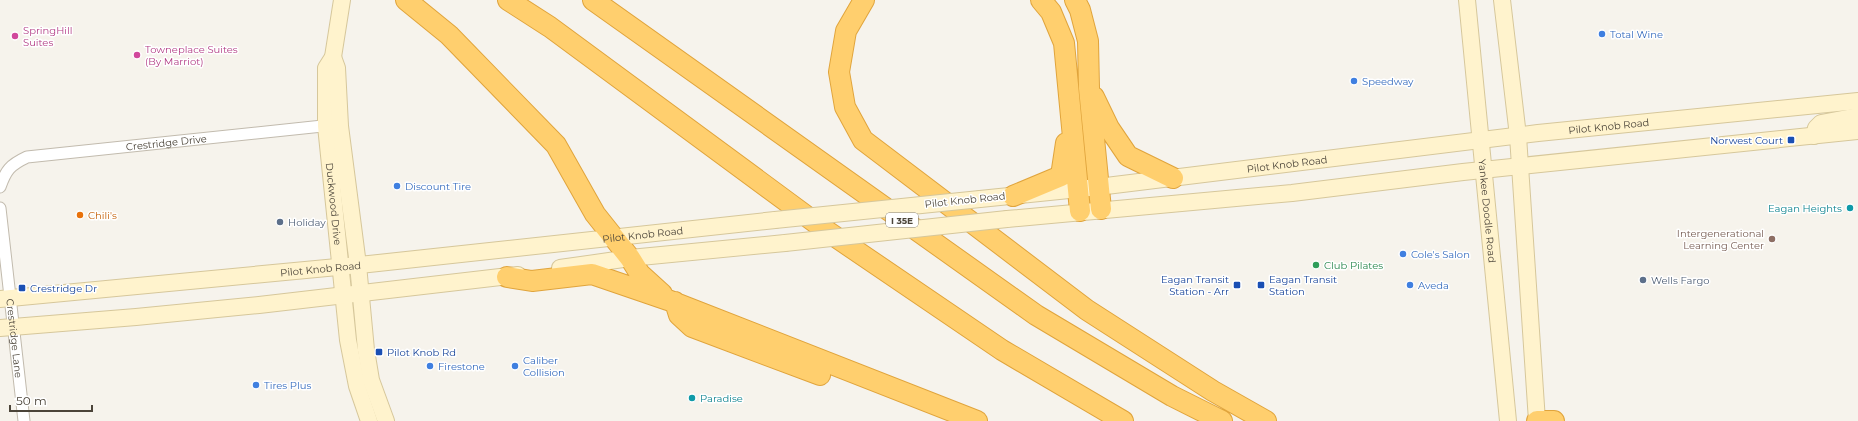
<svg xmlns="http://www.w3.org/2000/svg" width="1858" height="421" viewBox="0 0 1858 421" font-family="Montserrat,sans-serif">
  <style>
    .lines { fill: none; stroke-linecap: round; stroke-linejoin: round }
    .street-casing { stroke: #c2bbae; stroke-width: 13 }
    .secondary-casing { stroke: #d6c79b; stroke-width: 18 }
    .highway-casing { stroke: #e0a43c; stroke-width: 22 }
    .street { stroke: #fff; stroke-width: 11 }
    .secondary { stroke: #fff3cd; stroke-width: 16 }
    .highway { stroke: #ffcf6e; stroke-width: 20 }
    .secondary-bridge-casing { stroke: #d6c79b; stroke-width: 18; stroke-linecap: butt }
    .secondary-bridge { stroke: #fff3cd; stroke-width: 16 }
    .shop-dot { fill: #3f7fe0; stroke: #fff; stroke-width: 1.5 }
    .hotel-dot { fill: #d1479c; stroke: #fff; stroke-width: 1.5 }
    .transit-dot { fill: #1a4fb4; stroke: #fff; stroke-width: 1.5 }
    .culture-dot { fill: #0f9aa8; stroke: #fff; stroke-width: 1.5 }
    .food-dot { fill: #e8710a; stroke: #fff; stroke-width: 1.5 }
    .service-dot { fill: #5c6f8a; stroke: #fff; stroke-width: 1.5 }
    .education-dot { fill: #8d6e63; stroke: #fff; stroke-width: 1.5 }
    .leisure-dot { fill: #2e9e5b; stroke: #fff; stroke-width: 1.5 }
    .labels { text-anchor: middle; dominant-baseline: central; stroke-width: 3; stroke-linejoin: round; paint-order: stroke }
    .shield { fill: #fff; stroke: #817c74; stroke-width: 1 }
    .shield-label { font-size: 9px; font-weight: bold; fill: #4b4439 }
    .hotel-label { font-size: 10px; fill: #b23c85; stroke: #fff; text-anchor: start }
    .shop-label { font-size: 10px; fill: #366cbe; stroke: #fff; text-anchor: start }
    .street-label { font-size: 10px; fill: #4b4439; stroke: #fff }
    .transit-label { font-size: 10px; fill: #164399; stroke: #fff; text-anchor: start }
    .culture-label { font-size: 10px; fill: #0d838f; stroke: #fff; text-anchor: end }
    .food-label { font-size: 10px; fill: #c56008; stroke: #fff; text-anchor: start }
    .service-label { font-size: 10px; fill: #4e5e75; stroke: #fff; text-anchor: start }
    .education-label { font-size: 10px; fill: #785e54; stroke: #fff; text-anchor: end }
    .leisure-label { font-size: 10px; fill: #27864d; stroke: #fff; text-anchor: start }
  </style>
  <rect width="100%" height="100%" fill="#f6f3ec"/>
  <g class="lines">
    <g class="street-casing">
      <g id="street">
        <path id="s1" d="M 0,187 C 6,170 10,165 27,157 L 332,125"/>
        <path id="s2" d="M 0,208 L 24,421"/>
      </g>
    </g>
    <g class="secondary-casing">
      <g id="secondary">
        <path id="s3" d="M 342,0 L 333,57 L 326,68 L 326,126 L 348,340 L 357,386 L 369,421"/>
        <path id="s4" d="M 1467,0 L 1508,421"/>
        <path d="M 1502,0 L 1518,136 L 1537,421"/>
        <path d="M 333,57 L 337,68 L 340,126 L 358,265 L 366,350 L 371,380 L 386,421"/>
        <path d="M 1814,136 L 1816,128 L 1821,123 L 1858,116"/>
        <path id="s5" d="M 980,199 L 1098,187 L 1538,133 L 1858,101"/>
        <path d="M 1007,219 L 1292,193 L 1463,172 L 1858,131"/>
        <path d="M 560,268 L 630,258 L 785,243"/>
        <path id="s6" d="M 0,299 L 369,264 L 775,220"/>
        <path d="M 0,328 L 136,317 L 259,305 L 518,275"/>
      </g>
    </g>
    <g class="highway-casing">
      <path id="highway" d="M 406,0 L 449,35 L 556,145 L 595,214 L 630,258 L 640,274 L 662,294
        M 508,0 L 550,27 L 824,229 L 1002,350 L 1123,421
        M 593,0 L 1036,315 L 1172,396 L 1222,421
        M 864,0 L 846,31 L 839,72 L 845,107 L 863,140 L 1087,310 L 1213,391 L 1266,421
        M 1041,0 L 1051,12 L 1064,43 L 1080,211
        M 1075,0 L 1080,10 L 1088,41 L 1089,88 L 1101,209
        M 1094,97 L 1109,128 L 1128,156 L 1173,178
        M 1013,196 L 1061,176 L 1066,143
        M 507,277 L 532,281 L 592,274 L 668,300 L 977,421
        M 675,302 L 679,315 L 692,327 L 820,375
        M 1537,421 L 1554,421"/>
    </g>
    <use href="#street" class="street"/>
    <use href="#secondary" class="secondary"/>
    <use href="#highway" class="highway"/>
    <g class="secondary-bridge-casing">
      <path id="secondary-bridge" d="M 775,220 L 980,199
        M 785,243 L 1007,219"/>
    </g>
    <use href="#secondary-bridge" class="secondary-bridge"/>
  </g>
  <g class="shop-dot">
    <circle cx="1602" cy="34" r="4"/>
    <circle cx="1354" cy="81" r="4"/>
    <circle cx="397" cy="186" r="4"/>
    <circle cx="1403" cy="254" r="4"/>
    <circle cx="1410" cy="285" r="4"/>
    <circle cx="430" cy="366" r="4"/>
    <circle cx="515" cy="366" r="4"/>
    <circle cx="256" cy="385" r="4"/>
  </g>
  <g class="hotel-dot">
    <circle cx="15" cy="36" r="4"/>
    <circle cx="137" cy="55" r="4"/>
  </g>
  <g class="transit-dot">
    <rect x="1787" y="136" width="8" height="8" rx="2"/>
    <rect x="1233" y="281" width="8" height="8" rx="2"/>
    <rect x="1257" y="281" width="8" height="8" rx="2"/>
    <rect x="18" y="284" width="8" height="8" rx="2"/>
    <rect x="375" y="348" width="8" height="8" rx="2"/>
  </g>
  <g class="culture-dot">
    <circle cx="1850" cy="208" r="4"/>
    <circle cx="692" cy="398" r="4"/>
  </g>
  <circle class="food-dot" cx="80" cy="215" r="4"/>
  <g class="service-dot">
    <circle cx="280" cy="222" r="4"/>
    <circle cx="1643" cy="280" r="4"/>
  </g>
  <circle class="education-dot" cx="1772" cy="239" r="4"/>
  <circle class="leisure-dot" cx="1316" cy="265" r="4"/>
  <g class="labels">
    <rect class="shield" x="886" y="213" width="32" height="14" rx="3"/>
    <g class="shield-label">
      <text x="902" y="220">I 35E</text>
    </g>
    <g class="hotel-label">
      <text x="23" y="30">SpringHill<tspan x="23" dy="12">Suites</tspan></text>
      <text x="145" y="49">Towneplace Suites<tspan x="145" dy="12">(By Marriot)</tspan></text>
    </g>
    <g class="shop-label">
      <text x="1610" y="34">Total Wine</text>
      <text x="1362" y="81">Speedway</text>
      <text x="405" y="186">Discount Tire</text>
      <text x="1411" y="254">Cole's Salon</text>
      <text x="1418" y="285">Aveda</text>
      <text x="523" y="360">Caliber<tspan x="523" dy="12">Collision</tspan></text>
      <text x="438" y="366">Firestone</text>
      <text x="264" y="385">Tires Plus</text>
    </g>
    <g class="street-label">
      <text stroke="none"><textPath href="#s5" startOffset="633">Pilot Knob Road</textPath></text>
      <text stroke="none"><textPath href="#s1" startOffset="182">Crestridge Drive</textPath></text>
      <text stroke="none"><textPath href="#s5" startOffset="309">Pilot Knob Road</textPath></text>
      <text transform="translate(965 200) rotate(-6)">Pilot Knob Road</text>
      <text stroke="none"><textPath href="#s3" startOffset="207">Duckwood Drive</textPath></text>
      <text stroke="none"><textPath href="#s4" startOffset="212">Yankee Doodle Road</textPath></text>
      <text stroke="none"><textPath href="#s6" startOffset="646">Pilot Knob Road</textPath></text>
      <text stroke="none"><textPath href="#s6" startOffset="322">Pilot Knob Road</textPath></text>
      <text stroke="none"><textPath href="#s2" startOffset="131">Crestridge Lane</textPath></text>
    </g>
    <g class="transit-label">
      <text x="1783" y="140" text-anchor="end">Norwest Court</text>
      <text x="1229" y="279" text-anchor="end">Eagan Transit<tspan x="1229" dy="12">Station - Arr</tspan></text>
      <text x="1269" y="279">Eagan Transit<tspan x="1269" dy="12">Station</tspan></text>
      <text x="30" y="288">Crestridge Dr</text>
      <text x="387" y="352">Pilot Knob Rd</text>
    </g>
    <g class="culture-label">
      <text x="1842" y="208">Eagan Heights</text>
      <text x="700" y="398" text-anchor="start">Paradise</text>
    </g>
    <g class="food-label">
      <text x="88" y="215">Chili's</text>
    </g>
    <g class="service-label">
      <text x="288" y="222">Holiday</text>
      <text x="1651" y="280">Wells Fargo</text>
    </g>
    <g class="education-label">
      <text x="1764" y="233">Intergenerational<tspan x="1764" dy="12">Learning Center</tspan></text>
    </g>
    <g class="leisure-label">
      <text x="1324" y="265">Club Pilates</text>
    </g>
  </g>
  <path d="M10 405v6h82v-6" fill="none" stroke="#4b4439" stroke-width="2"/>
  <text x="16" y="405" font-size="12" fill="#4b4439" stroke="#ffffff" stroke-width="3" paint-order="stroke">50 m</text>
</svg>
